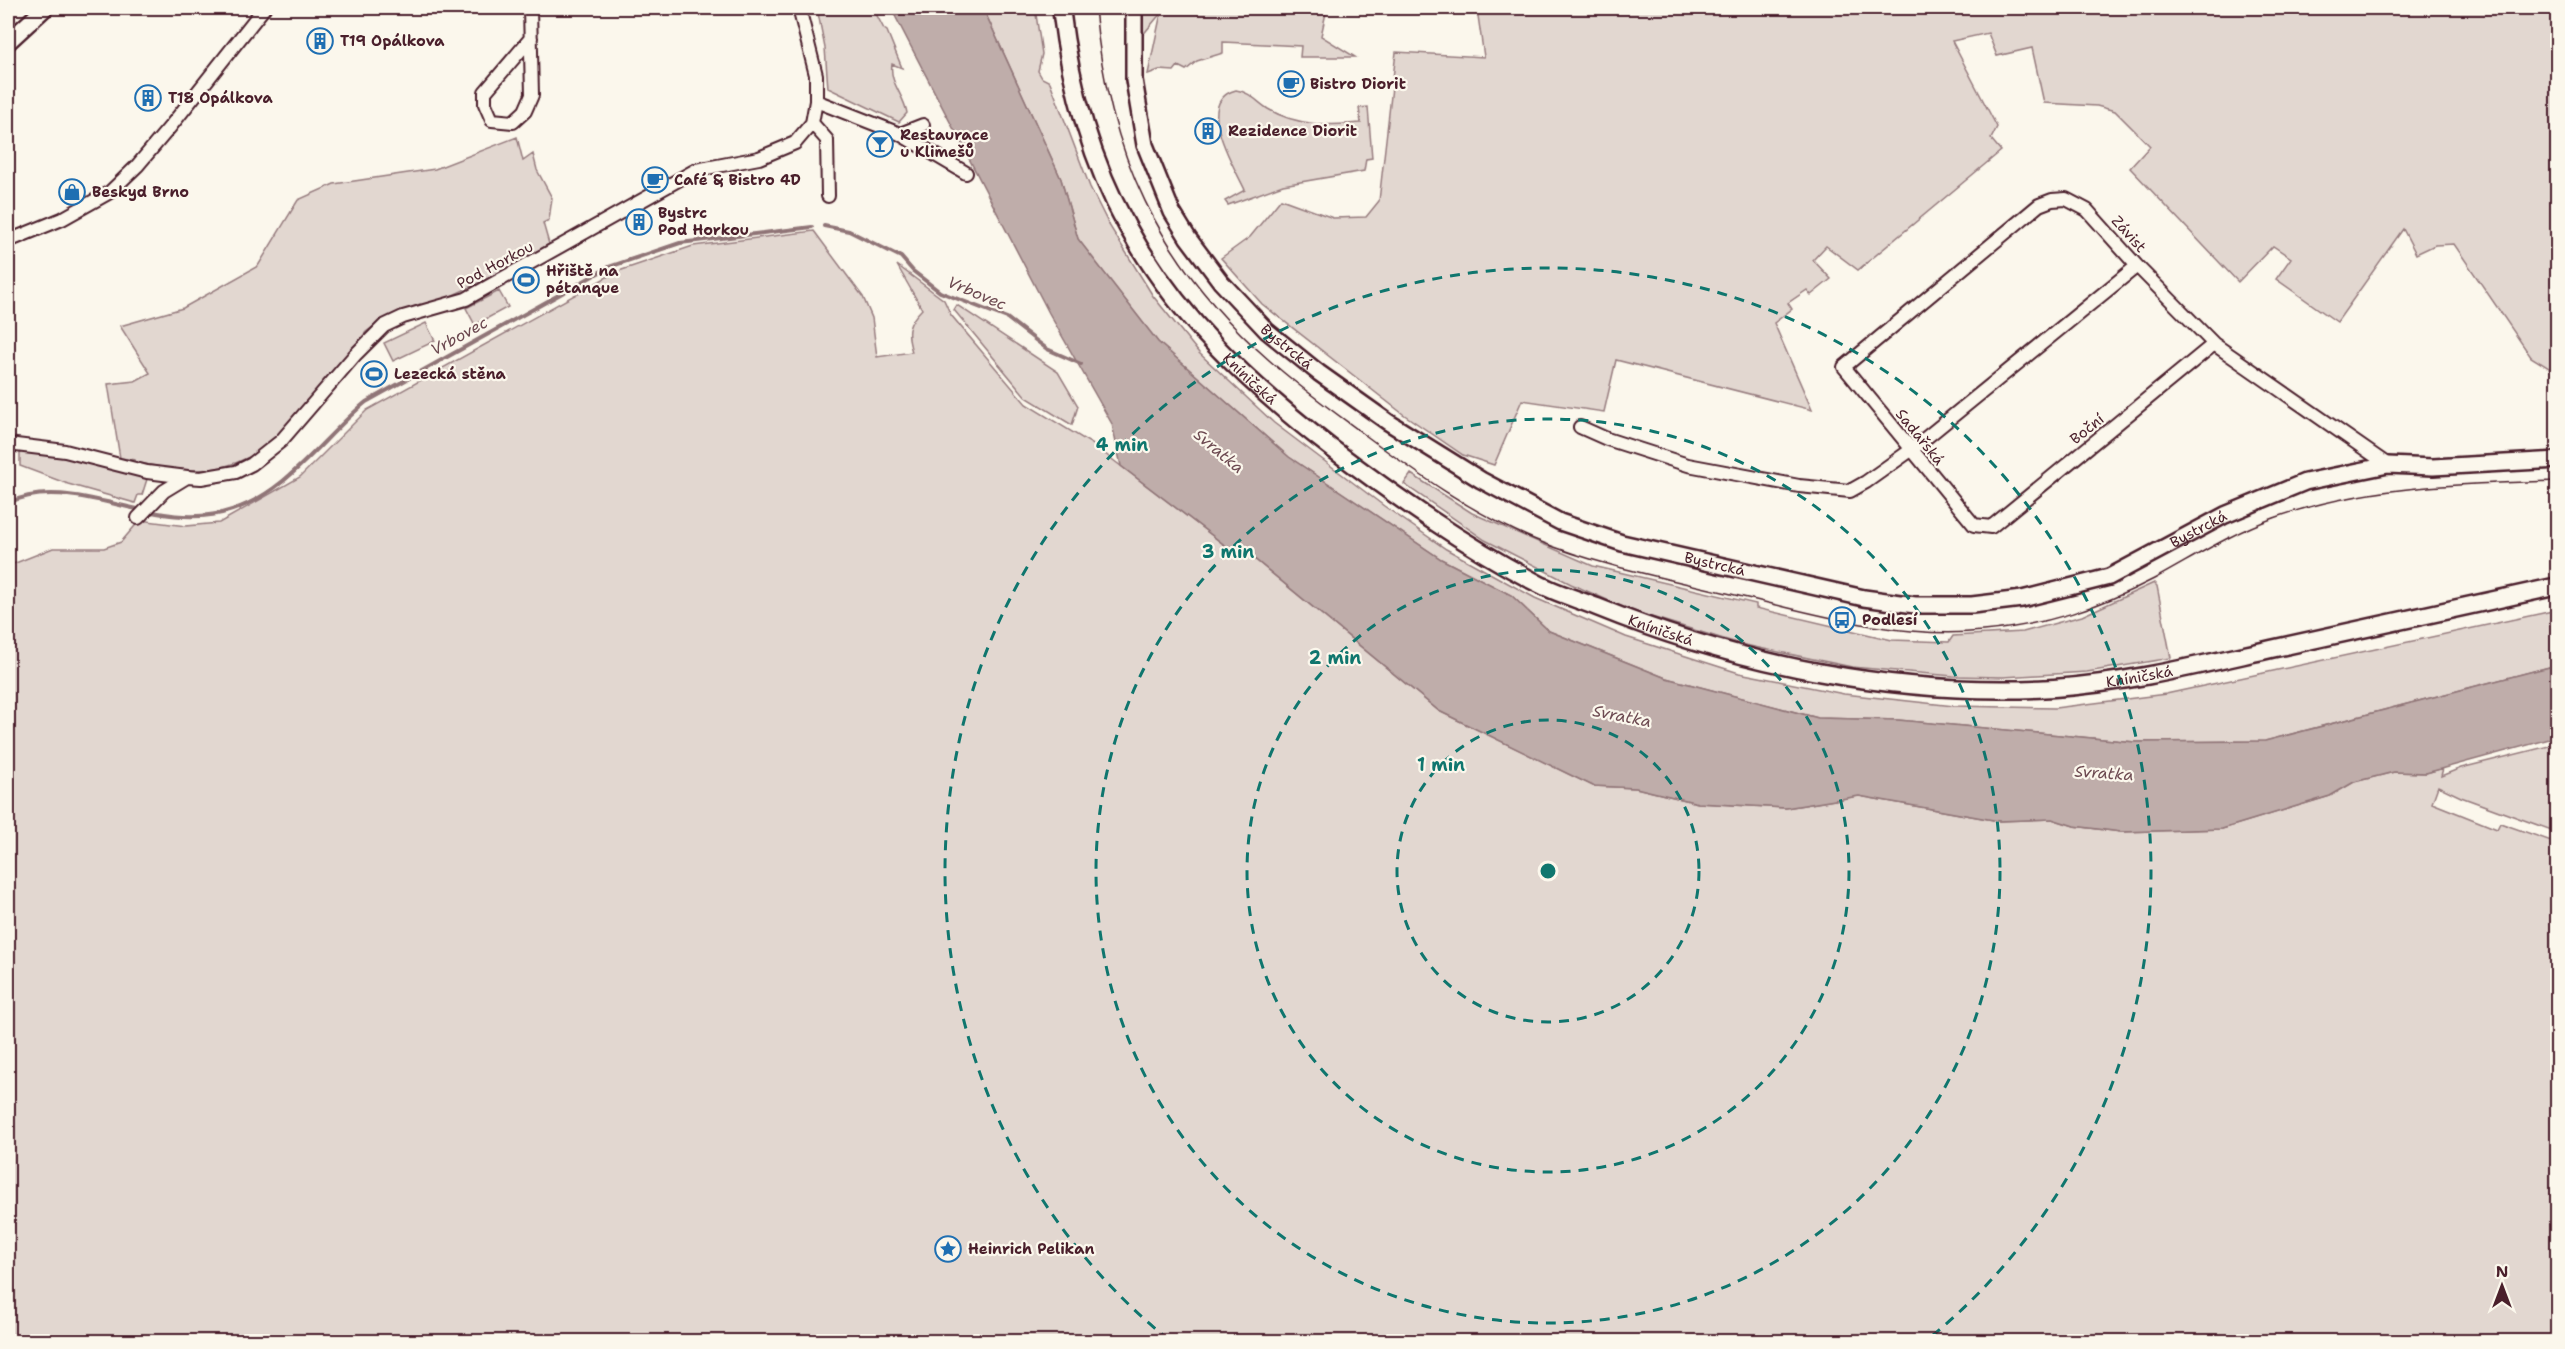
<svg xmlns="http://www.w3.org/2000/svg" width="2565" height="1349" viewBox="0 0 2565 1349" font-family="'Shantell Sans',sans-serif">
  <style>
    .green { fill: #e2d7d0; stroke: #967b7e; stroke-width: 1.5 }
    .water { fill: #bfadaa; stroke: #907477; stroke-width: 1.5 }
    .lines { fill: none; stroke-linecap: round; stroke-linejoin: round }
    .stream { stroke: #907477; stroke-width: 4 }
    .minor-casing { stroke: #4a1f2b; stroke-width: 16 }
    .tertiary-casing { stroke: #4a1f2b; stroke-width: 20 }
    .secondary-casing { stroke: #4a1f2b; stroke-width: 21 }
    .minor { stroke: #fbf7ec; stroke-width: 12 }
    .tertiary { stroke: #fbf7ec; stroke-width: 15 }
    .secondary { stroke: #fbf7ec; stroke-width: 16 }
    .tram { stroke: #4a1f2b; stroke-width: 1.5 }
    .ring { fill: none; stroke: #0f766e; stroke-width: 3; stroke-dasharray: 10 8 }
    .labels { text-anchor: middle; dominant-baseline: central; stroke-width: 4.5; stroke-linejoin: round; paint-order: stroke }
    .poi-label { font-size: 15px; font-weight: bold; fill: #4a1f2b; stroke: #fbf7ec; text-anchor: start }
    .street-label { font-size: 15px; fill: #4a1f2b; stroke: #fbf7ec }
    .water-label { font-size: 16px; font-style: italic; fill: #6d4a51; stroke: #fbf7ec }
    .centre { fill: #0f766e; stroke: #fbf7ec; stroke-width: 3 }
    .ring-label { font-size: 18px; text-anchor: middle; font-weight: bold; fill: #0f766e; stroke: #fbf7ec; stroke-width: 4.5; stroke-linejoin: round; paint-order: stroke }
  </style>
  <rect width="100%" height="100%" fill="#fbf7ec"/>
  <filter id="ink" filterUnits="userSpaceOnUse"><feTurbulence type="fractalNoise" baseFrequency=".0167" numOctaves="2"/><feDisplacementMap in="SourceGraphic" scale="12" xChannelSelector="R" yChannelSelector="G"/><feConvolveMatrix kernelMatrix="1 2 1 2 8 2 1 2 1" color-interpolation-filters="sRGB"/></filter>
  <g filter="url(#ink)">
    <path class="green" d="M 817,8 L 873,8 L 884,29 L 887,31 L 902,68 L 892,64 C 889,83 904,95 907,113 L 899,122 L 828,88 L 825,48 Z
      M 983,8 L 1035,8 L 1042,54 L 1038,71 L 1042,78 L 1050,82 L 1090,187 L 1109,225 L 1153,296 L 1199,353 L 1274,423 L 1384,506 L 1446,549 L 1535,598 L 1626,637 L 1739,673 L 1844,694 L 1954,706 L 2055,708 L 2166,694 L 2557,610 L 2557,665 L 2265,741 L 2135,742 L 1898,720 L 1818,718 L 1666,678 L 1549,631 L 1511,595 L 1441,559 L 1289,457 L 1158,342 L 1078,239 L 1061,179 Z
      M 1142,8 L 1327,8 L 1321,36 L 1355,57 L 1300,57 L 1301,46 L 1223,42 L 1223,53 L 1197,61 L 1186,70 L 1178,66 L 1174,71 L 1159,70 L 1148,74 L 1161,13 L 1141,37 Z
      M 1469,8 L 2557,8 L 2557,373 L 2531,357 L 2454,244 L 2435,245 L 2416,254 L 2403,229 L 2337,322 L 2276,279 L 2291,258 L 2273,246 L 2238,282 L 2130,168 L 2150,146 L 2115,111 L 2097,106 L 2044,103 L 2032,48 L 1997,56 L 1988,33 L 1952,41 L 1997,127 L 1991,139 L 2001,151 L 1858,270 L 1826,246 L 1813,260 L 1831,279 L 1811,295 L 1807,290 L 1788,303 L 1792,309 L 1774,323 L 1812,410 L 1616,360 L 1604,412 L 1522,400 L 1494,465 L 1463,455 L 1403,414 L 1262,304 L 1221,258 L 1250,237 L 1281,199 L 1333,218 L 1366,217 L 1379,201 L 1396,52 L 1484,57 L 1478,16 Z
      M 1236,90 C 1250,92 1257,102 1268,109 C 1297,126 1329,126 1361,123 L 1359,108 L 1368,107 L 1372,158 L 1366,159 L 1364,171 L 1283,185 L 1228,205 L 1225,201 L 1245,190 C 1234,166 1193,101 1236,90 Z
      M 517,137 L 523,161 L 533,154 L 537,170 L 552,198 L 549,220 L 543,223 L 549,244 C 508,269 468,290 423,308 L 420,304 L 381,321 L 366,332 L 301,411 L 277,436 L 278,438 C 230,477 192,474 135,462 L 135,460 L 120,458 L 108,384 L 135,381 L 150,373 L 120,326 L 183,308 L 258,266 L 298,200 L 334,184 L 435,169 Z
      M 814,231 L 863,297 L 872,318 L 877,357 L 912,352 C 906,332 907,324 922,309 L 897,265 L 944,300 L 951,315 L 1026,404 L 1092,444 L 1226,546 L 1252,557 L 1439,711 L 1593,786 L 1636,788 L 1698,803 L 1786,808 L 1859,796 L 1999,821 L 2052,819 L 2074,826 L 2121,832 L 2222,829 L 2330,796 L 2354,782 L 2394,772 L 2426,773 L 2443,768 L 2441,776 L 2461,768 L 2557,744 L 2557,832 L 2461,797 L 2438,786 L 2432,803 L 2497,829 L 2500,823 L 2557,843 L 2557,1341 L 8,1342 L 8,566 L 53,548 L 104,548 L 121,542 L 140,520 L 186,526 L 219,523 L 300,477 L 367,410 L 616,272 L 693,246 Z
      M 499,291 L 508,307 L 475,325 L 466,308 Z
      M 957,305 L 1058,372 L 1078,406 L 1072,425 L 1026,397 L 954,310 Z
      M 426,323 L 435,341 L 393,361 L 384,343 Z
      M 20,449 L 43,452 L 148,476 L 142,495 L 138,495 L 135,503 L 68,484 L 20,466 Z
      M 1411,474 L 1472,513 L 1593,566 L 1756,604 L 1756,608 L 1892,640 L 1949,642 L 1953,636 L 2023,632 L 2082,616 L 2154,583 L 2157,586 L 2171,658 L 2087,672 L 2003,677 L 1953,676 L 1852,667 L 1740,644 L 1632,611 L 1571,584 L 1485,540 L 1404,484 Z"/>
    <path class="water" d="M 891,8 L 983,8 L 1061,179 L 1078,239 L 1158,342 L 1289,457 L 1441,559 L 1511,595 L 1549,631 L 1666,678 L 1818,718 L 1898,720 L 2135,742 L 2265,741 L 2557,665 L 2557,737 L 2426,773 L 2394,772 L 2354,782 L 2330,796 L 2222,829 L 2121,832 L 2074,826 L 2052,819 L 1999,821 L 1859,796 L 1786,808 L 1698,803 L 1636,788 L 1593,786 L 1439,711 L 1252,557 L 1226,546 L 1121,466 L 1112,424 L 1049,313 Z"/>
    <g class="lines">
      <path class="stream" d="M 824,226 L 849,231 L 901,257 L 913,271 L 940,292 L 1007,318 L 1047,349 L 1081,364
        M 8,503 C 74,471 156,536 232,510 C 288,492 322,438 366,402 L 609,267 L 680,243 L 812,227"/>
      <g class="minor-casing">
        <path id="minor" d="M 530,8 L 532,95 L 525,111 L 513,122 L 492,120 L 485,104 L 485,92 L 531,38
          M 816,101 L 900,134 L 966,173
          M 812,123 L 827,140 L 828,196
          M 900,134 L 923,125
          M 8,241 L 62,219 L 110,192 L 137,166 L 170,127 L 264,8
          M 2214,344 L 1991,527 L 1974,525 L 1844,367 L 2039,205 L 2052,200 L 2066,199 L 2087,210 L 2137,266 L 2214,344 L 2388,465
          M 1580,427 L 1607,439 L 1688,465 L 1799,486 L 1850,491 L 1866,482 L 1911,450 L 2137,266
          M 8,444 L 65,451 L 147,472 L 187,477
          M 138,518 L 164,491 L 187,477 L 201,478 L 236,472 L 252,464 L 281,441 L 355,355 L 384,326 L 403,317 L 466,299 L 696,170 L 759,158 L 795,143 L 812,123 L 816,101 L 816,75 L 799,8"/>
      </g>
      <g class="tertiary-casing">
        <g id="tertiary">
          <path id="s1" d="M 1134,8 L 1134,80 L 1145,145 L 1172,212 L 1188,238 L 1221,282 L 1267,331 L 1319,373 L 1388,422 L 1481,480 L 1560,522 L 1622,543 L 1864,598 L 1915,605 L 1972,605 L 2022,599 L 2109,577 L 2225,515 L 2305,482 L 2388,465 L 2433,467 L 2558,460"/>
          <path d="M 8,42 L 45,8"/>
        </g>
      </g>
      <g class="secondary-casing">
        <g id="secondary">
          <path id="s2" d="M 1061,8 C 1070,83 1090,159 1127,226 C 1176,316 1250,385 1330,447 C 1396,497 1464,545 1537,583 C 1556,593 1577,599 1597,607 C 1740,665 1899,697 2054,688 C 2127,683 2199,665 2271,649 C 2366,628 2462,607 2558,586"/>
        </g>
      </g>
      <use href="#minor" class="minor"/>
      <use href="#tertiary" class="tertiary"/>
      <use href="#secondary" class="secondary"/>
      <path class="tram" d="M 1095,8 C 1107,151 1159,264 1269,360 C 1298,386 1330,409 1361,432 C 1416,473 1473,514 1536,540 C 1600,566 1669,579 1735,595 C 1816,614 1900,640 1983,631 C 2046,625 2098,608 2154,579 C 2193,558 2231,533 2274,518 C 2365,485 2462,484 2558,481"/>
    </g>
  </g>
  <g class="ring">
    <circle cx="1548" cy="871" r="151"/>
    <circle cx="1548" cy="871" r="301"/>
    <circle cx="1548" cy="871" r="452"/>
    <path d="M1169 1340A603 603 0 1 1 1927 1340"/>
  </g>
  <defs>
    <g id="building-ring" transform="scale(1.35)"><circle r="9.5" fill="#fbf7ec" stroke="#1f6fb2" stroke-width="1.5"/><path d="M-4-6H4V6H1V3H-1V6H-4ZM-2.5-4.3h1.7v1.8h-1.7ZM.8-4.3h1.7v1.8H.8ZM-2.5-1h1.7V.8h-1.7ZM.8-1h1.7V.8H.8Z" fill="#1f6fb2"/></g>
    <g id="cafe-ring" transform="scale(1.35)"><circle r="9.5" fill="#fbf7ec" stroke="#1f6fb2" stroke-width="1.5"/><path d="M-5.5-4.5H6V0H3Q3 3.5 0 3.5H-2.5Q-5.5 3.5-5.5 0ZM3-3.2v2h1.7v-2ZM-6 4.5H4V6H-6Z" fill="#1f6fb2"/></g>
    <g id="bar-ring" transform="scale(1.35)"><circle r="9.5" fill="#fbf7ec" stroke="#1f6fb2" stroke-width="1.5"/><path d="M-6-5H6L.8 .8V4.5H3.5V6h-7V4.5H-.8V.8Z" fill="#1f6fb2"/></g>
    <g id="shop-ring" transform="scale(1.35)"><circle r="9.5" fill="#fbf7ec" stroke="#1f6fb2" stroke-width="1.5"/><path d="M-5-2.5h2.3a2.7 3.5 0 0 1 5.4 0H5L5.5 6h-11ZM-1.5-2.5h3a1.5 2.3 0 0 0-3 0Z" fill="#1f6fb2"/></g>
    <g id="stadium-ring" transform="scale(1.35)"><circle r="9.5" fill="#fbf7ec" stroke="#1f6fb2" stroke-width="1.5"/><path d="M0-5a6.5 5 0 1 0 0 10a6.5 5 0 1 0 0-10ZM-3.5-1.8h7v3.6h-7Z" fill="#1f6fb2"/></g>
    <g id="bus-ring" transform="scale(1.35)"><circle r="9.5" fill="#fbf7ec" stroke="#1f6fb2" stroke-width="1.5"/><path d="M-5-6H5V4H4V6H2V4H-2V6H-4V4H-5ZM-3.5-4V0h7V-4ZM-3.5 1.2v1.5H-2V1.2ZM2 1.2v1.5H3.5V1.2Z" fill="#1f6fb2"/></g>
    <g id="sight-ring" transform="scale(1.35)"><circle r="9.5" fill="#fbf7ec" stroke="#1f6fb2" stroke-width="1.5"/><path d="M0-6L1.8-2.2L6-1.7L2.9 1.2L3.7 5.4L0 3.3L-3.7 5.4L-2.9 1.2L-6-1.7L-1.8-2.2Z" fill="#1f6fb2"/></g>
  </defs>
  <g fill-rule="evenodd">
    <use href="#building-ring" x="320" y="41"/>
    <use href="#cafe-ring" x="1291" y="84"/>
    <use href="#building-ring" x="148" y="98"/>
    <use href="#building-ring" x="1208" y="131"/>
    <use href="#bar-ring" x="880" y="144"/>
    <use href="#cafe-ring" x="655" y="180"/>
    <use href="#shop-ring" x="72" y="192"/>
    <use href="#building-ring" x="639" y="222"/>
    <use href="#stadium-ring" x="526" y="280"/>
    <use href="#stadium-ring" x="374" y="374"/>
    <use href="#bus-ring" x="1842" y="620"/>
    <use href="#sight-ring" x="948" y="1249"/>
  </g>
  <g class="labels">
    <g class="poi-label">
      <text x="340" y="41">T19 Opálkova</text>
      <text x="1310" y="84">Bistro Diorit</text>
      <text x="168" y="98">T18 Opálkova</text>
      <text x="1228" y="131">Rezidence Diorit</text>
      <text x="900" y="135">Restaurace<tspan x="900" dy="17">u Klimešů</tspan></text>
      <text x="674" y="180">Café &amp; Bistro 4D</text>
      <text x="92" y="192">Beskyd Brno</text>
      <text x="658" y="213">Bystrc<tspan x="658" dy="17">Pod Horkou</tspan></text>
      <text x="546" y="271">Hřiště na<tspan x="546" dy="17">pétanque</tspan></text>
      <text x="394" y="374">Lezecká stěna</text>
      <text x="1862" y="620">Podlesí</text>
      <text x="968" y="1249">Heinrich Pelikan</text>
    </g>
    <g class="street-label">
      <text transform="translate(2129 234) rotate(48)">Závist</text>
      <text transform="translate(495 265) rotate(-28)">Pod Horkou</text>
      <text stroke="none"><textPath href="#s1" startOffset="388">Bystrcká</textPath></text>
      <text stroke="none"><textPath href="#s2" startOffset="426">Kníničská</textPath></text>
      <text transform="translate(2087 429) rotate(-39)">Boční</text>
      <text transform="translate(1920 437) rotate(51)">Sadařská</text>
      <text stroke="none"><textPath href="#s1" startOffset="1377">Bystrcká</textPath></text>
      <text stroke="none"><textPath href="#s1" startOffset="874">Bystrcká</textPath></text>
      <text stroke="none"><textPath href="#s2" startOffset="912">Kníničská</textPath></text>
      <text stroke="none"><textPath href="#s2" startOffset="1398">Kníničská</textPath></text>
    </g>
    <g class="water-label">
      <text transform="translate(977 293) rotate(23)">Vrbovec</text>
      <text transform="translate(459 336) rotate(-29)">Vrbovec</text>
      <text transform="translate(1219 451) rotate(40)">Svratka</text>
      <text transform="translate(1622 716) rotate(11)">Svratka</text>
      <text transform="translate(2104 773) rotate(4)">Svratka</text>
    </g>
  </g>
  <circle cx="1548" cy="871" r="9" class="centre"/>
  <g class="ring-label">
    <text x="1122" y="451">4 min</text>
    <text x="1228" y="558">3 min</text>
    <text x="1335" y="664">2 min</text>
    <text x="1441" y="771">1 min</text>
  </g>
  <rect width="2565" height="1349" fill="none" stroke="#fbf7ec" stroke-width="30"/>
  <rect x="15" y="15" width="2535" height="1319" fill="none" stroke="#4a1f2b" stroke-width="2" filter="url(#ink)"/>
  <g transform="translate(2502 1286)" stroke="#fbf7ec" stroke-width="4.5" paint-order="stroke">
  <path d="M0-4.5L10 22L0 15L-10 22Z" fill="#4a1f2b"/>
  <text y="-9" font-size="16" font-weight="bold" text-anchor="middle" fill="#4a1f2b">N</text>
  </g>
</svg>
